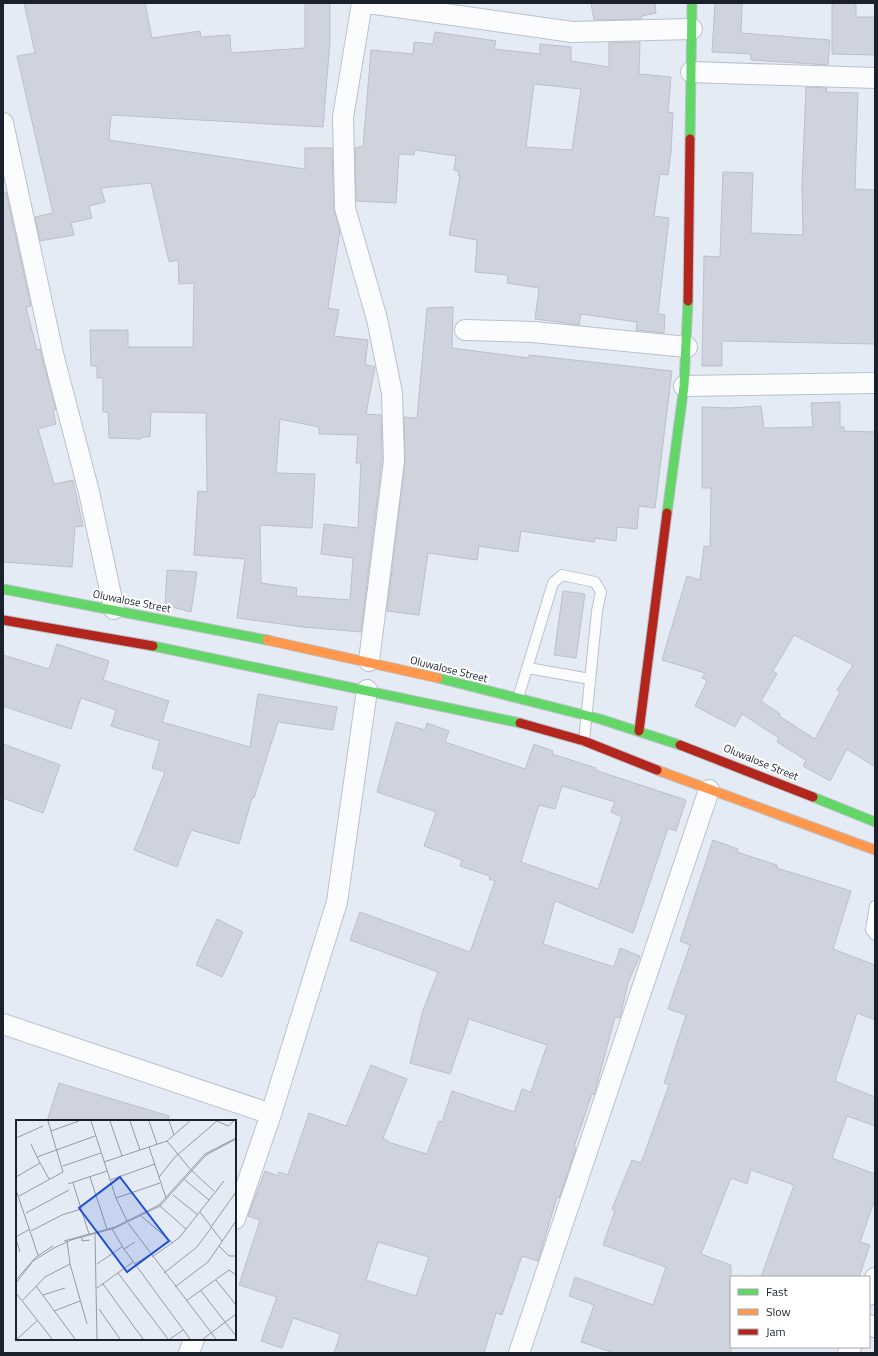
<svg xmlns="http://www.w3.org/2000/svg" width="878" height="1356" viewBox="0 0 878 1356" font-family="'Titillium Web',sans-serif">
  <style>
    .building { fill: #ced3dd; stroke: #bbc0ca; fill-rule: evenodd }
    .lines { fill: none; stroke-linecap: round; stroke-linejoin: round }
    .lane-casing { stroke: #bbc1cb; stroke-width: 12 }
    .street-casing { stroke: #bbc1cb; stroke-width: 22 }
    .fast-casing { stroke: #bbc1cb; stroke-width: 11 }
    .slow-casing { stroke: #bbc1cb; stroke-width: 11 }
    .jam-casing { stroke: #bbc1cb; stroke-width: 11 }
    .lane { stroke: #fbfcfe; stroke-width: 10 }
    .street { stroke: #fbfcfe; stroke-width: 20 }
    .fast { stroke: #63d668; stroke-width: 9 }
    .slow { stroke: #ff974d; stroke-width: 9 }
    .jam { stroke: #b3261e; stroke-width: 9 }
    .labels { text-anchor: middle; dominant-baseline: central; stroke-width: 4; stroke-linejoin: round; paint-order: stroke }
    .street-label { font-size: 11px; fill: #1b212c; stroke: #fff }
    .inset-road { fill: none; stroke: #949aa5; stroke-width: 1 }
    .view { fill: #1d4ed8; fill-opacity: 0.15; stroke: #1d4ed8; stroke-width: 2 }
    .inset-edge { fill: none; stroke: #1b212c; stroke-width: 2 }
  </style>
  <rect width="100%" height="100%" fill="#e5ebf5"/>
  <path class="building" d="M 24,3 L 145,3 L 152,38 L 200,31 L 201,37 L 230,35 L 231,53 L 305,48 L 305,3 L 330,3 L 330,41 L 323,127 L 111,115 L 109,140 L 305,169 L 305,148 L 332,148 L 334,208 L 340,231 L 328,308 L 339,310 L 334,336 L 368,340 L 365,364 L 375,367 L 366,414 L 381,415 L 382,460 L 361,632 L 303,627 L 237,618 L 245,559 L 194,555 L 198,491 L 207,492 L 206,413 L 151,412 L 150,437 L 141,437 L 141,439 L 109,438 L 108,412 L 103,412 L 103,378 L 97,378 L 97,366 L 91,366 L 90,330 L 128,330 L 128,347 L 193,347 L 194,283 L 179,284 L 178,260 L 169,262 L 151,183 L 101,188 L 105,202 L 89,206 L 92,218 L 71,223 L 74,235 L 40,241 L 35,217 L 53,213 L 17,56 L 35,53 ZM 280,419 L 319,427 L 319,434 L 358,435 L 356,463 L 361,463 L 358,528 L 324,524 L 321,554 L 353,558 L 350,600 L 296,596 L 297,588 L 261,583 L 260,525 L 312,528 L 315,474 L 276,473 Z
    M 591,3 L 655,3 L 656,13 L 642,16 L 641,19 L 594,20 Z
    M 715,3 L 742,3 L 741,33 L 830,40 L 828,65 L 751,60 L 751,54 L 712,52 Z
    M 832,3 L 856,3 L 856,17 L 875,17 L 875,55 L 832,54 Z
    M 435,32 L 496,41 L 494,49 L 540,54 L 540,44 L 571,47 L 571,61 L 609,67 L 609,43 L 640,42 L 639,74 L 671,77 L 668,112 L 673,113 L 671,152 L 668,175 L 660,174 L 654,216 L 669,218 L 658,314 L 665,315 L 664,333 L 636,330 L 637,322 L 581,314 L 579,325 L 535,319 L 539,288 L 507,283 L 508,275 L 475,272 L 477,240 L 449,235 L 460,176 L 458,176 L 459,171 L 454,170 L 456,156 L 415,150 L 414,155 L 399,154 L 396,203 L 356,201 L 355,148 L 363,146 L 371,50 L 413,54 L 414,42 L 433,44 ZM 534,84 L 581,89 L 572,150 L 526,147 Z
    M 806,87 L 827,88 L 826,92 L 858,93 L 855,189 L 875,190 L 875,344 L 722,341 L 722,366 L 702,366 L 704,256 L 720,257 L 723,172 L 753,173 L 751,233 L 803,235 L 802,186 Z
    M 3,192 L 6,192 L 31,306 L 26,307 L 37,350 L 40,349 L 56,410 L 53,410 L 56,424 L 38,429 L 54,484 L 73,480 L 83,526 L 75,527 L 72,567 L 3,562 Z
    M 453,307 L 452,348 L 529,358 L 529,355 L 672,371 L 655,508 L 639,506 L 637,529 L 617,527 L 616,541 L 595,538 L 594,542 L 521,531 L 518,552 L 479,546 L 477,560 L 428,553 L 419,615 L 387,611 L 405,462 L 404,417 L 417,418 L 427,308 Z
    M 840,402 L 840,427 L 844,427 L 844,431 L 875,432 L 875,767 L 847,749 L 830,781 L 803,766 L 806,760 L 777,742 L 779,738 L 742,714 L 735,727 L 695,706 L 707,681 L 702,678 L 705,673 L 662,660 L 687,576 L 700,580 L 704,546 L 710,547 L 711,488 L 702,488 L 702,407 L 730,408 L 761,406 L 764,428 L 813,427 L 811,403 ZM 794,635 L 853,665 L 837,690 L 840,692 L 815,739 L 779,716 L 780,714 L 761,701 L 777,674 L 773,671 Z
    M 167,570 L 197,572 L 191,612 L 165,605 Z
    M 563,591 L 585,594 L 576,658 L 554,655 Z
    M 57,644 L 109,661 L 103,680 L 169,701 L 162,722 L 250,747 L 258,694 L 337,707 L 333,730 L 278,722 L 254,798 L 252,798 L 239,844 L 191,830 L 177,867 L 134,850 L 165,772 L 152,768 L 160,741 L 111,726 L 116,710 L 81,698 L 71,729 L 3,706 L 3,655 L 49,669 Z
    M 396,722 L 425,730 L 427,723 L 449,731 L 445,742 L 525,769 L 534,744 L 553,751 L 552,754 L 596,768 L 595,770 L 686,800 L 676,831 L 668,828 L 633,933 L 555,901 L 543,944 L 614,967 L 620,948 L 640,956 L 628,983 L 620,1018 L 615,1017 L 594,1095 L 592,1094 L 574,1147 L 576,1148 L 559,1198 L 557,1197 L 538,1261 L 522,1256 L 502,1315 L 496,1313 L 484,1353 L 334,1353 L 340,1334 L 293,1318 L 282,1348 L 261,1341 L 277,1297 L 239,1285 L 260,1220 L 248,1216 L 265,1171 L 278,1176 L 279,1172 L 288,1175 L 309,1113 L 346,1126 L 371,1065 L 407,1079 L 383,1138 L 388,1141 L 388,1142 L 427,1154 L 439,1121 L 442,1122 L 452,1091 L 514,1112 L 522,1089 L 531,1092 L 547,1045 L 469,1019 L 450,1074 L 410,1063 L 423,1010 L 438,972 L 350,940 L 360,912 L 470,952 L 495,881 L 489,879 L 490,876 L 460,866 L 462,860 L 424,846 L 436,812 L 377,792 ZM 562,786 L 615,802 L 611,812 L 622,817 L 598,889 L 521,862 L 539,805 L 555,809 ZM 378,1242 L 429,1257 L 416,1296 L 366,1280 Z
    M 3,744 L 60,765 L 43,813 L 3,798 Z
    M 713,840 L 738,849 L 737,852 L 777,865 L 777,868 L 851,891 L 833,949 L 875,965 L 875,1020 L 857,1013 L 835,1081 L 875,1097 L 875,1126 L 847,1116 L 832,1158 L 875,1174 L 875,1199 L 860,1242 L 870,1245 L 859,1277 L 761,1277 L 794,1185 L 751,1170 L 747,1184 L 731,1178 L 701,1254 L 731,1265 L 731,1353 L 614,1353 L 581,1342 L 594,1305 L 569,1296 L 575,1277 L 653,1305 L 666,1267 L 603,1245 L 615,1210 L 612,1209 L 632,1160 L 641,1163 L 669,1085 L 664,1083 L 686,1015 L 668,1009 L 690,945 L 680,941 Z
    M 217,919 L 243,932 L 222,977 L 196,965 Z
    M 59,1083 L 169,1116 L 168,1121 L 47,1121 Z"/>
  <g class="lines">
    <g class="lane-casing">
      <path id="lane" d="M 528,668 L 590,679
        M 518,698 L 553,583 L 562,575 L 595,582 L 601,592 L 597,611 L 584,741
        M 875,906 L 871,930 L 875,935"/>
    </g>
    <g class="street-casing">
      <path id="street" d="M 362,3 L 343,117 L 345,208 L 377,319 L 392,393 L 394,461 L 369,661
        M 368,3 L 572,32 L 692,29
        M 691,72 L 875,78
        M 3,123 L 54,358 L 89,492 L 114,609
        M 465,330 L 533,332 L 687,347
        M 684,386 L 875,383
        M 3,1024 L 271,1114
        M 235,1219 L 271,1114 L 337,902 L 367,690
        M 869,1295 L 875,1278
        M 869,1325 L 875,1327
        M 189,1353 L 194,1339
        M 519,1353 L 709,790
        M 848,1353 L 851,1347"/>
    </g>
    <g class="fast-casing">
      <path id="fast" d="M 690,139 L 692,3
        M 667,513 L 684,386 L 688,301
        M 3,589 L 267,640
        M 153,646 L 520,723
        M 438,678 L 600,719 L 680,745
        M 813,797 L 875,822"/>
    </g>
    <g class="slow-casing">
      <path id="slow" d="M 267,640 L 438,678
        M 657,770 L 875,850"/>
    </g>
    <g class="jam-casing">
      <path id="jam" d="M 688,301 L 690,139
        M 3,620 L 153,646
        M 520,723 L 584,741 L 657,770
        M 639,731 L 667,513
        M 680,745 L 813,797"/>
    </g>
    <use href="#lane" class="lane"/>
    <use href="#street" class="street"/>
    <use href="#fast" class="fast"/>
    <use href="#slow" class="slow"/>
    <use href="#jam" class="jam"/>
  </g>
  <g class="labels">
    <g class="street-label">
      <text transform="translate(132 601) rotate(11)">Oluwalose Street</text>
      <text transform="translate(449 669) rotate(14)">Oluwalose Street</text>
      <text transform="translate(761 762) rotate(22)">Oluwalose Street</text>
    </g>
  </g>
  <g transform="translate(16 1120)">
    <rect width="220" height="220" fill="#e5ebf5"/>
    <path class="inset-road" d="M 75,1 L 100,78 L 111,101M 94,1 L 106,36M 114,1 L 124,30M 133,1 L 141,24M 153,1 L 158,15M 201,1 L 212,6 L 218,1M 35,11 L 63,1M 0,18 L 27,6M 151,21 L 174,49M 15,24 L 21,37M 133,27 L 150,78M 88,42 L 151,21 L 174,1M 47,46 L 85,33M 175,50 L 198,71M 0,57 L 24,43M 74,57 L 91,109M 143,57 L 159,37 L 201,1M 33,59 L 21,37 L 79,16M 94,60 L 139,44M 169,60 L 193,80M 57,63 L 73,114M 52,64 L 91,51M 0,70 L 22,135M 157,75 L 182,95M 3,76 L 47,52 L 32,1M 100,78 L 144,63M 144,86 L 170,109M 184,92 L 206,121M 10,93 L 53,70M 125,96 L 157,123M 112,103 L 200,219M 195,107 L 220,72M 96,109 L 108,129 L 174,219M 15,111 L 46,95 L 65,89M 79,114 L 81,219M 0,117 L 14,109M 66,117 L 66,121 L 74,120M 0,119 L 4,132M 48,121 L 99,107 L 143,85 L 189,34 L 220,18M 51,121 L 54,144 L 71,204M 203,126 L 213,136 L 220,136M 108,129 L 119,122M 136,137 L 163,118 L 208,61M 81,144 L 106,127M 119,144 L 135,134M 102,153 L 152,219M 148,153 L 181,127 L 195,108M 0,160 L 20,137 L 37,126M 200,160 L 220,185M 0,163 L 17,141 L 38,128 L 55,120 L 99,108 L 144,86 L 190,35 L 220,19M 87,164 L 127,219M 20,166 L 59,219M 159,167 L 192,142 L 220,101M 81,168 L 117,142M 185,171 L 220,216M 0,173 L 36,219M 27,175 L 49,168M 7,180 L 29,157 L 54,144M 170,181 L 213,150 L 220,155M 83,189 L 104,219M 38,191 L 64,181M 1,219 L 22,200M 154,219 L 167,210M 187,219 L 220,194"/>
    <path class="view" d="M 104,57 L 153,121 L 111,152 L 63,88 Z"/>
    <rect width="220" height="220" class="inset-edge"/>
  </g>
  <rect width="878" height="1356" fill="none" stroke="#1b212c" stroke-width="8"/>
  <rect x="730" y="1276" width="140" height="72" fill="#ffffff" stroke="#a4a6ab"/>
  <rect x="738" y="1289" width="20" height="6" fill="#63d668" stroke="#a4a6ab"/>
  <text x="766" y="1296" font-size="12" fill="#1b212c">Fast</text>
  <rect x="738" y="1309" width="20" height="6" fill="#ff974d" stroke="#a4a6ab"/>
  <text x="766" y="1316" font-size="12" fill="#1b212c">Slow</text>
  <rect x="738" y="1329" width="20" height="6" fill="#b3261e" stroke="#a4a6ab"/>
  <text x="766" y="1336" font-size="12" fill="#1b212c">Jam</text>
</svg>
